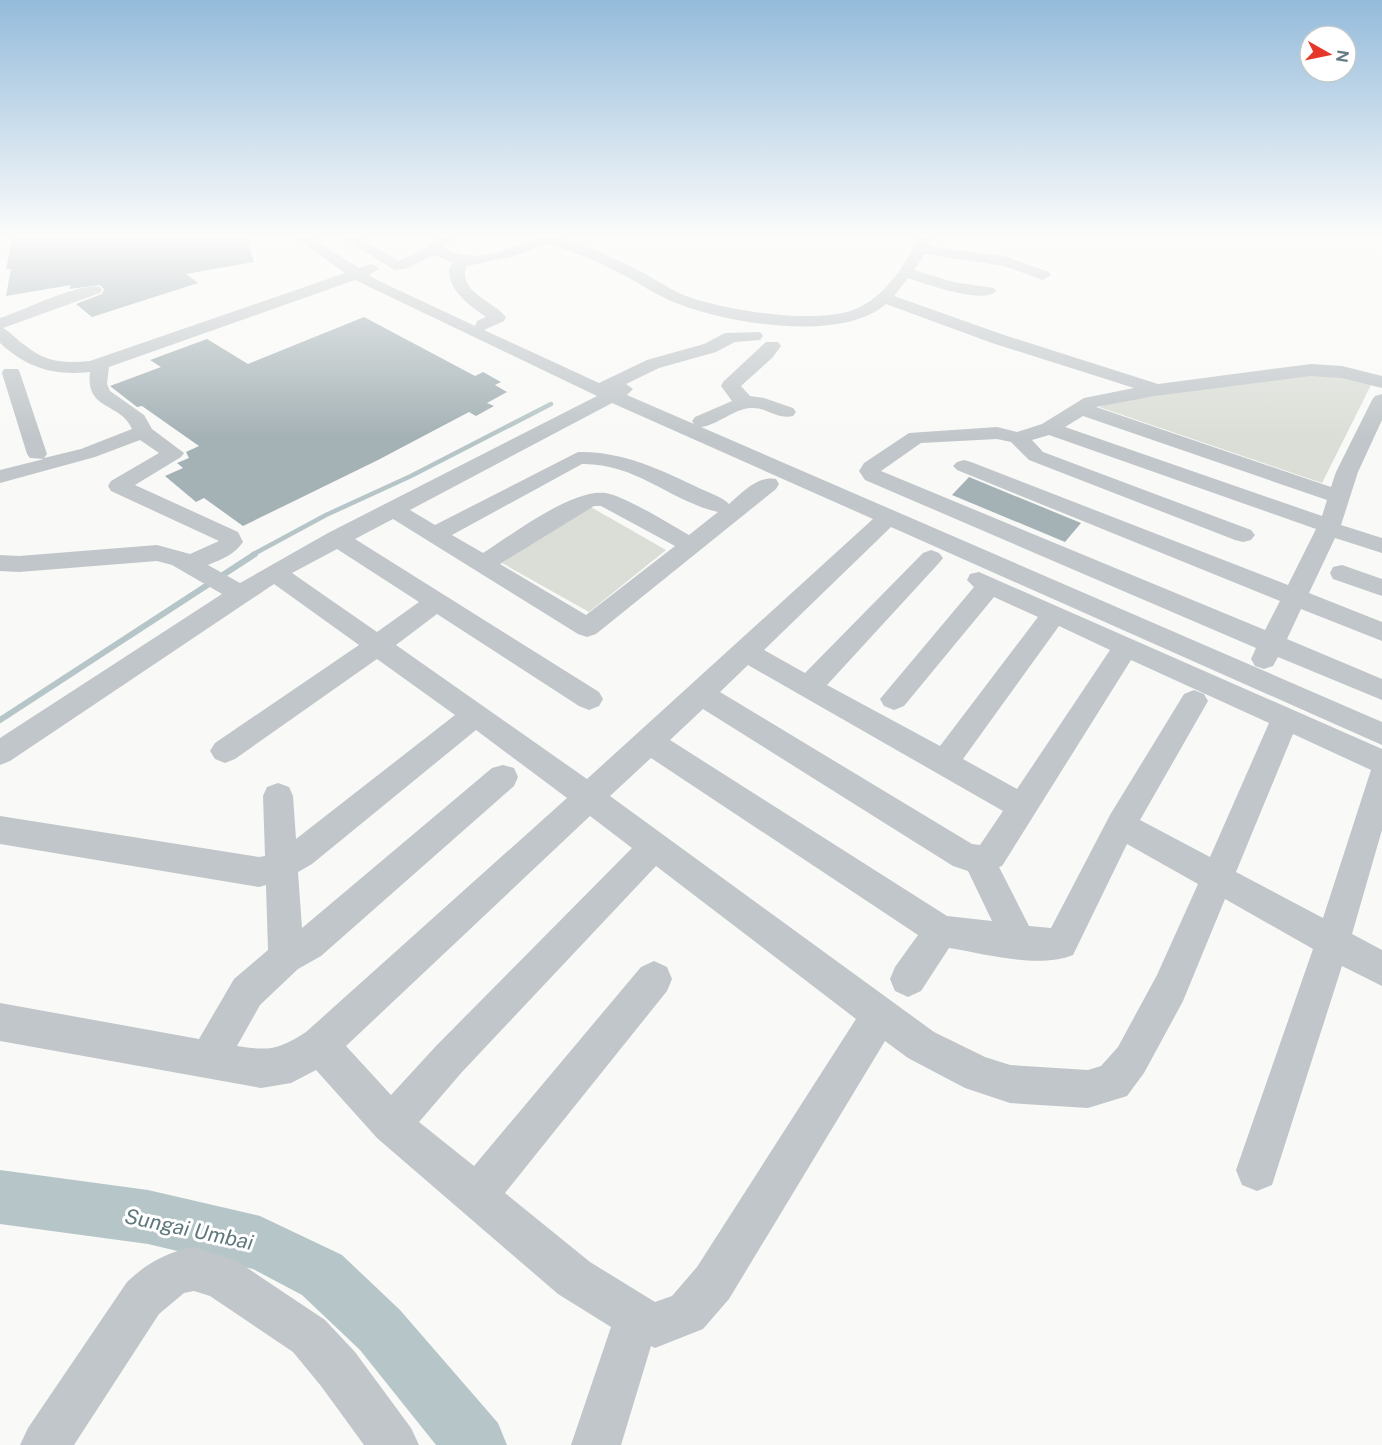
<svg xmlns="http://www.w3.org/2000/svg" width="1382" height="1445" viewBox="0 0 1382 1445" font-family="'Public Sans',sans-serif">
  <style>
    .green { fill: #daded6 }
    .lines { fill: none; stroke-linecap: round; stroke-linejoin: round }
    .stream-far1 { stroke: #b6c6c8; stroke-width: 4.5 }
    .stream { stroke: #b6c6c8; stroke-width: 6 }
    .river { fill: #b6c6c8; fill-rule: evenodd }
    .building { fill: #a4b1b5 }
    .minor { fill: #c0c6c9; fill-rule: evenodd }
    .labels { text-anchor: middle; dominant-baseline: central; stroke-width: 6; stroke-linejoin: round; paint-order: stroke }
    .near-water-label { font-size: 21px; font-style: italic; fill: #5e787c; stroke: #fff }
  </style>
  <rect width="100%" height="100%" fill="#f9f9f7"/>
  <path class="green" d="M 1320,371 L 1372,383 L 1322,483 L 1099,407 L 1115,402 Z
    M 589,506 L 666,550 L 589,612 L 502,563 Z"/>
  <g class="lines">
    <path class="stream-far1" d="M 252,555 L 326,515 L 411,476 L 551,404"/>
    <path class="stream" d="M 0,720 L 255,554"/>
    <path class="river" d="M 0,1170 L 148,1190 L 260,1216 L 342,1255 L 400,1310 L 498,1423 L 507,1445 L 436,1445 L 360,1350 L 302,1295 L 253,1269 L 148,1244 L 0,1224 Z"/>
  </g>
  <path class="building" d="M 13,236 L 247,237 L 254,262 L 186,274 L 198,283 L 92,317 L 76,304 L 102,294 L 104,289 L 100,285 L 69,289 L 71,285 L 6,296 L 11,269 L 6,269 Z
    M 364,317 L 475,376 L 483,372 L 501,382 L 495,385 L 507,392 L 487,403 L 494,406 L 476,416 L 469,412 L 378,460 L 243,526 L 204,498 L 196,502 L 165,476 L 183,468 L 177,463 L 189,458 L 186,452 L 199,446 L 142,406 L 137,407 L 110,386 L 161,367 L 150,360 L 207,339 L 248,364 Z
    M 969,477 L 1081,523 L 1065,542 L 952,495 Z"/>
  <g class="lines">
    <path class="minor" d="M 293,236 L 309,236 L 359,268 L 371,264 L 376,266 L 379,269 L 369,275 L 377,280 L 475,326 L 477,321 L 486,317 C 469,305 448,291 449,268 L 453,263 L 435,255 L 405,269 L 395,270 L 339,236 L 356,236 L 399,261 L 430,246 L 439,236 L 454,236 L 444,248 C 490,271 516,236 558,236 L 557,237 C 585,245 612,257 638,270 C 652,277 666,287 681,294 C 720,310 822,327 860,307 C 888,293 906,262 920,236 L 934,236 L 929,246 L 1007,257 L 1049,272 L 1051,275 L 1043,280 L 1004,266 L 925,254 L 914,270 L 953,282 L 994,288 L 996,291 C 984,305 925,284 908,278 L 894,296 L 1004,335 L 1158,384 L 1311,364 L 1342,366 L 1382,376 L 1382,388 L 1342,378 L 1311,376 L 1155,396 L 1096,407 L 1331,487 L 1336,472 L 1372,400 L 1375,396 L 1382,394 L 1382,420 L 1358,472 L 1341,525 L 1382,538 L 1382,553 L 1335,538 L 1309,593 L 1382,622 L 1382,641 L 1301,609 L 1287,639 L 1382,679 L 1382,700 L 1278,657 L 1273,666 L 1264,669 L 1255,666 L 1251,659 L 1256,648 L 865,480 L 859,471 L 864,463 L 909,433 L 997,427 L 1017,432 L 1042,424 L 1084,398 L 1134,388 L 992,343 L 886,304 C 840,344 721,323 669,300 C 655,294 642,285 629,278 C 603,264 576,252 548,244 L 515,256 L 467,266 C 456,291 494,301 506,317 L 504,321 L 484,330 L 599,383 L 647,360 L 704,344 L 725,333 L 760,332 L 763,336 L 760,340 L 735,342 L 716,352 L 659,368 L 626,384 L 633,389 L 627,395 L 694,424 L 692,421 L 695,417 L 732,401 L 721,386 L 723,382 L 766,342 L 778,342 L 781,346 L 772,358 L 741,386 L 750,396 L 764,398 L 793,408 L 796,412 L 793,416 C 778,420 766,407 751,408 C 733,409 718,425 701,427 L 1382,722 L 1382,745 L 891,527 L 764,650 L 805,673 L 923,553 L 931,550 L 939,553 L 943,558 L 939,563 L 827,685 L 940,746 L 1038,617 L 994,597 L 904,706 L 894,710 L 884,706 L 880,699 L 974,587 L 967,580 L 970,574 L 979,572 L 1382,749 L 1382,830 L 1352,934 L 1382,950 L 1382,986 L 1342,966 L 1272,1185 L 1257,1191 L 1242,1185 L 1236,1170 L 1313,949 L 1225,899 L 1183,1001 L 1144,1073 L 1127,1096 L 1088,1108 L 1010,1103 L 965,1088 L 908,1058 L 885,1041 L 729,1299 L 703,1329 L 655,1348 L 651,1346 L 621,1445 L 571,1445 L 611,1327 L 558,1294 L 377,1138 L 316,1070 L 291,1083 L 261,1088 L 0,1041 L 0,1003 L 199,1039 L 234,979 L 268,950 L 266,885 L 259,887 L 0,844 L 0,816 L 259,857 L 265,856 L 263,796 L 267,787 L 278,783 L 289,787 L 293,796 L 296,839 L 455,715 L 377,659 L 235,759 L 225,763 L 215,759 L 210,751 L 215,743 L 359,645 L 274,584 L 10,761 L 0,765 L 0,738 L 222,594 L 172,565 L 157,561 L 19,572 L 0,571 L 0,555 L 19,556 L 157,545 L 190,554 L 219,541 L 111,491 L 108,486 L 111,481 L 159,453 L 140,440 L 95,457 L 0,483 L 0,470 L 44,459 L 30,458 L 27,454 L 2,373 L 4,369 L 18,369 L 20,373 L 47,454 L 44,458 L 81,449 L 132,429 C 120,402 85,411 90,372 C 54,376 27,368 0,343 L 0,318 C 22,311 80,282 100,287 L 102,290 L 100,293 L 3,328 C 11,332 18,341 26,346 C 46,363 66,363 90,361 L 345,273 ZM 355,280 L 597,396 L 328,533 L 240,583 L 208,565 C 222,559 234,555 243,542 L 238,532 L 135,485 L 181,457 L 184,453 L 152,429 L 144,415 L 110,391 L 107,384 L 109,367 ZM 612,403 L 873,519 L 587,779 L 396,645 L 437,614 L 579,706 L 589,710 L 599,706 L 603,699 L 599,692 L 355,539 L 393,519 L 578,634 L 587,637 L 596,634 L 776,489 L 779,484 L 776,479 C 758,475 742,493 729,504 C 722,497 710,493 701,489 C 662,470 622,451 578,452 L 435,525 L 410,510 ZM 1083,416 L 1327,500 L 1322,516 L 1065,427 ZM 1049,435 L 1316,529 L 1288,585 L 971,462 L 964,460 L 957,462 L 953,466 L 957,470 L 1280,601 L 1265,630 L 881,471 L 921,443 L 997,439 L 1011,442 L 1029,460 L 1235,540 L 1243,542 L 1251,540 L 1255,535 L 1251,530 L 1043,452 L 1032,440 ZM 582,464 C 636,463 670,501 718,512 L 689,535 C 670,524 626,497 606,493 C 572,488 512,535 483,553 L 452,535 ZM 594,506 L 601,506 L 675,546 L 586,615 L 500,564 ZM 337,549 L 419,602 L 377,632 L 292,573 ZM 1059,626 L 1110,650 L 1017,789 L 963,759 ZM 1131,660 L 1269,723 L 1210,857 L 1140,820 L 1208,701 L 1204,694 L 1194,690 L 1184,694 L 1110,815 L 1051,928 L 1029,926 L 999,867 L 1002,866 ZM 748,665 L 1003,811 L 980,845 L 972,844 L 720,692 ZM 703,709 L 953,866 L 968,871 L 992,921 L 947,916 L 670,740 ZM 476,730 L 567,798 L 306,1032 C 278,1050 270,1051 237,1046 L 260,1005 L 298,969 L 321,956 L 514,786 L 518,777 L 514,768 L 503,765 L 492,768 L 302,928 L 298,872 L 312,864 ZM 1293,734 L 1371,770 L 1323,918 L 1236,872 ZM 651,758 L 918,935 L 895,967 L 890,979 L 895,991 L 908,997 L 921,991 L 949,948 C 987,954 1038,969 1073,955 L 1127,844 L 1198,884 L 1157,975 L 1118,1047 L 1101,1066 L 1088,1070 L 1010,1065 L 985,1057 L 934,1032 L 610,796 ZM 590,816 L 632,848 L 436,1046 L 391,1095 L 346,1046 ZM 656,866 L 856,1019 L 697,1267 L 672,1296 L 655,1302 L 590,1262 L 505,1193 L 667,991 L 672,979 L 667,967 L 654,961 L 641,967 L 474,1166 L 419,1122 L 462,1072 Z
      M 1342,565 L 1382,579 L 1382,596 L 1333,579 L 1330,573 L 1333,567 Z
      M 194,1247 L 237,1261 L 325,1320 L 355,1352 L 411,1428 L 419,1445 L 364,1445 L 321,1386 L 293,1352 L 210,1296 L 194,1291 L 184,1293 L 159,1314 L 74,1445 L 20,1445 L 28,1428 L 127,1282 C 147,1263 167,1252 194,1247 Z"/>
  </g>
  <linearGradient id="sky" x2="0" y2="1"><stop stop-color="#94bbdb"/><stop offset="0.54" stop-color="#fcfcfb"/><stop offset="1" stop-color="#fcfcfb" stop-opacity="0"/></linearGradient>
  <rect width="1382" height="438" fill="url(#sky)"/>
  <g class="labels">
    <g class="near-water-label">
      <text transform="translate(189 1229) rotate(12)">Sungai Umbai</text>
    </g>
  </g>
  <g transform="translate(1328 54) rotate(99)"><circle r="28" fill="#ffffff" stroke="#c1cacd" stroke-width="1.5"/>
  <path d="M0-4.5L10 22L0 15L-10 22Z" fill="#e6382a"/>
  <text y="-9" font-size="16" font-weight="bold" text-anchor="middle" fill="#647a82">N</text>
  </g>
</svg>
